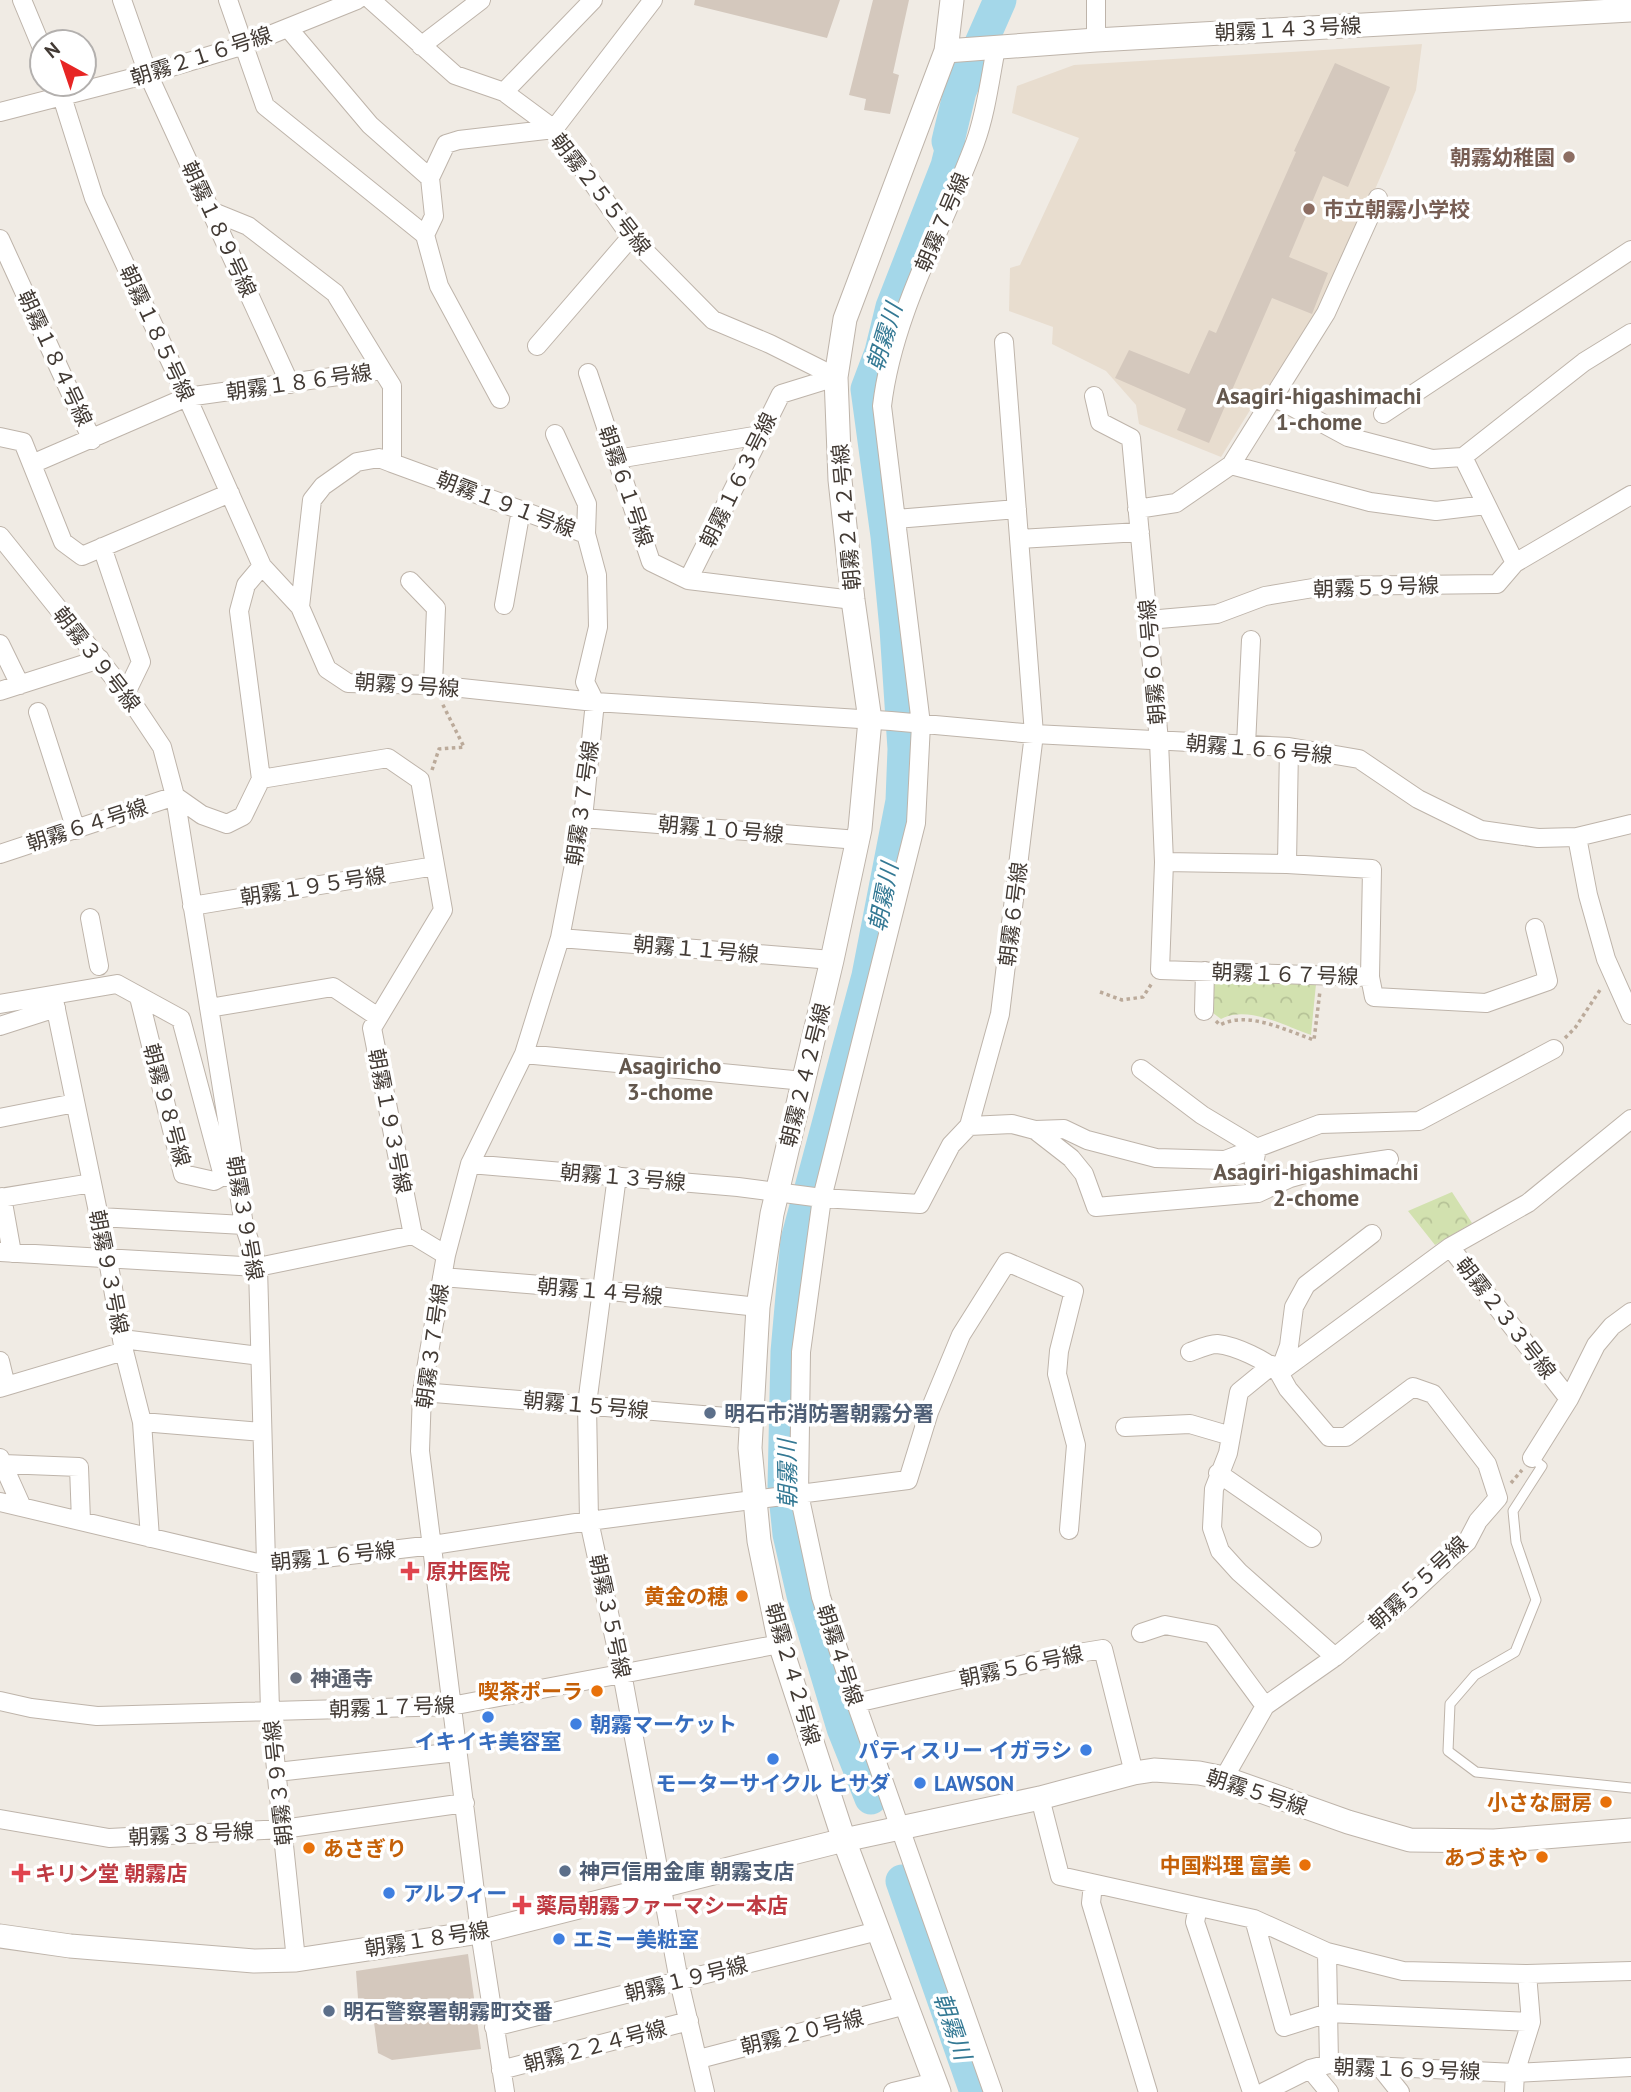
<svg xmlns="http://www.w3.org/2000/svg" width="1631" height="2092" viewBox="0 0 1631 2092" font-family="'PT Sans','Noto Sans JP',sans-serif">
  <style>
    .education { fill: #e8ddcf }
    .park { fill: url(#park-crowns) }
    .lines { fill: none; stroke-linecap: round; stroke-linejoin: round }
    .river { stroke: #a4d7e9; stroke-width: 33 }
    .building { fill: #d4c8bd }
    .service-casing { stroke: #beb4aa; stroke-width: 11 }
    .minor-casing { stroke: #beb4aa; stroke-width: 20 }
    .tertiary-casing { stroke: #beb4aa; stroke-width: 25 }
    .path { stroke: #bbaa9a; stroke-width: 3.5; stroke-dasharray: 3.5 3.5; stroke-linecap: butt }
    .service { stroke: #fff; stroke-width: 9 }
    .minor { stroke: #fff; stroke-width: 18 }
    .tertiary { stroke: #fff; stroke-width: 23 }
    .education-dot { fill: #8d6e63; stroke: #fff; stroke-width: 2.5 }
    .service-dot { fill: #5c6f8a; stroke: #fff; stroke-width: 2.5 }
    .health-dot { fill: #e0444e; stroke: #fff; stroke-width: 2.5 }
    .food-dot { fill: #e8710a; stroke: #fff; stroke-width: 2.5 }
    .worship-dot { fill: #6b7280; stroke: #fff; stroke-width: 2.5 }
    .shop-dot { fill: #3f7fe0; stroke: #fff; stroke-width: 2.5 }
    .labels { text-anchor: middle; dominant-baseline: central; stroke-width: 7; stroke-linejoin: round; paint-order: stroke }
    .street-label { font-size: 21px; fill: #423a34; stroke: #fff }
    .education-label { font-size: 21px; font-weight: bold; fill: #785e54; stroke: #fff; text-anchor: end }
    .service-label { font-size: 21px; font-weight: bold; fill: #4e5e75; stroke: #fff; text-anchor: start }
    .health-label { font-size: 21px; font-weight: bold; fill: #be3a42; stroke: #fff; text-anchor: start }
    .food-label { font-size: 21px; font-weight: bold; fill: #c56008; stroke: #fff; text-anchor: end }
    .worship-label { font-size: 21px; font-weight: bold; fill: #5b616d; stroke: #fff; text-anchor: start }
    .shop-label { font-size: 21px; font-weight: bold; fill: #366cbe; stroke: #fff; text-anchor: start }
    .water-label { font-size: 23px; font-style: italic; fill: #347994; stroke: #fff }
    .neighbourhood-label { font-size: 23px; font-weight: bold; fill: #63574d; stroke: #fff }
  </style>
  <defs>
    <pattern id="park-crowns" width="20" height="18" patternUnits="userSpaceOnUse" patternTransform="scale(1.75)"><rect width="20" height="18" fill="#d2e1af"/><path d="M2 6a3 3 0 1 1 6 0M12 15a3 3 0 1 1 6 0" fill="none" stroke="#b6c297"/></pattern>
  </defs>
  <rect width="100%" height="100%" fill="#f0ebe4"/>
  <path class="education" d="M 1422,44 L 1416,90 L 1386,164 L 1324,307 L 1272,387 L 1260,394 L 1221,457 L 1139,424 L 1136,405 L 1106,371 L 1052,344 L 1053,327 L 1009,311 L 1010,268 L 1020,265 L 1079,138 L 1012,113 L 1017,86 L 1074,65 Z"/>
  <path class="park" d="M 1213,981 L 1316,984 L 1311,1035 C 1285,1026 1248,1005 1221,1019 L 1213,1013 Z
    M 1452,1192 L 1472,1223 L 1435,1245 L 1408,1211 Z"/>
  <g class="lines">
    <path class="river" d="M 871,1798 L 843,1728 L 803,1595 L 789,1534 L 784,1486 L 787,1352 L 797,1240 L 868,976 L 902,801 L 904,749 L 896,629 L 887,536 L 867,389 L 881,352 L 892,307 L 947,166 L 951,150 L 948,141 L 960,91 L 1000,0
      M 902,1881 L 976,2092"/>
  </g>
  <path class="building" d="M 695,0 L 840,0 L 827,38 L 694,5 Z
    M 873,0 L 909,0 L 893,73 L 899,75 L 890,114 L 864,110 L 866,99 L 849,95 Z
    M 1335,63 L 1390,87 L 1348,187 L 1323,176 L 1289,257 L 1328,273 L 1312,314 L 1272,298 L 1209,443 L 1177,430 L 1186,409 L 1115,378 L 1129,350 L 1189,374 L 1209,330 L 1216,333 L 1296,152 L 1294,151 Z
    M 468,1954 L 481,2049 L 392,2060 L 378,2053 L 372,2007 L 359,2012 L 356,1971 Z"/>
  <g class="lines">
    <g class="service-casing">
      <path id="service" d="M 1532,1458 L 1542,1466 L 1513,1511 L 1516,1542 L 1536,1600 L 1515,1652 L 1475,1675 L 1450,1704 L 1448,1751 L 1476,1772 L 1631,1788"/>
    </g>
    <g class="minor-casing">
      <path id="minor" d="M 22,0 L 42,48
        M 122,0 L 148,74 L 290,384
        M 228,0 L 265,106 L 425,235 L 434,216 L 430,178 L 446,144 L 459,140 L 554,129 L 631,237 L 713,320 L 770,344 L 836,377
        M 371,0 L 455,75 L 504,92 L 554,129 L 653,0
        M 1096,0 L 1096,40
        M 288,28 L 370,125 L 430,178
        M 421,46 L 481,0
        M 58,84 L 94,198 L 187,397 L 262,566
        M 504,92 L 593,0
        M 0,112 L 148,74 L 245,45 L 357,0
        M 425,235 L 439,286 L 500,399
        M 0,239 L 92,440
        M 537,346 L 631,237
        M 382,370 L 392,386 L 392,463 L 586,534 L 597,575 L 598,627 L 585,682 L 595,702 L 583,818 L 560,938 L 524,1054 L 470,1164 L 446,1255 L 422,1392 L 420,1451 L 480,1932 L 505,2092
        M 588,373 L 651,562 L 688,580 L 853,600
        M 1094,396 L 1100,422 L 1131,438 L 1159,741 L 1164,862 L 1160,970 L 1370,977 L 1372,869 L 1287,864 L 1164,862
        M 1274,397 L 1348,437 L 1432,459 L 1463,457 L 1584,362 L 1631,333
        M 1383,414 L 1631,250
        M 555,434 L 587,504 L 586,534
        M 0,437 L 23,442 L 63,542 L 82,556 L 230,493
        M 1463,457 L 1515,563
        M 617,459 L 760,435
        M 32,464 L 187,397 L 382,370 L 335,293 L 248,226 L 211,211
        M 1231,465 L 1370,502 L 1436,511 L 1486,505
        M 1137,509 L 1176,503 L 1231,465 L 1326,313 L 1378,198
        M 896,519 L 1017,509
        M 0,536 L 126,693 L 162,747 L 175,796 L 244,1225 L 258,1267 L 270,1711 L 296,1960
        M 1019,539 L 1140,532
        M 102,547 L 141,662 L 126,693
        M 688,580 L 781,394 L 836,377
        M 410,581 L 436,608 L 433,685
        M 504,605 L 521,510
        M 300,607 L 312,500 L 323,486 L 357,462 L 379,458 L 392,463
        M 1148,620 L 1217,614 L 1265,596 L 1325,586 L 1497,584 L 1515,563 L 1631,495
        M 0,644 L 20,685
        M 0,691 L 100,659
        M 38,712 L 76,830
        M 1246,745 L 1251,640
        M 261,779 L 388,758 L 420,780 L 443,910 L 372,1028 L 413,1235 L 446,1255
        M 583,818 L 858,840
        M 1577,837 L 1588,895 L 1606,959 L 1631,1015
        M 0,854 L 175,796 L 202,815 L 227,824 L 243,816 L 261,779 L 239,611 L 246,585 L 262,566 L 300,607 L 327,669 L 348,683 L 433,685 L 595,702 L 891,721 L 1034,734 L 1289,747 L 1359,759 L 1418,799 L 1481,830 L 1538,838 L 1577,837 L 1631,824
        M 1287,864 L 1289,747
        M 192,906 L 435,866
        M 90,918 L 99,966
        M 560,938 L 832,960
        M 1370,977 L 1374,997 L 1486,1003 L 1548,981 L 1535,928
        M 53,995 L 108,1260 L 124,1351 L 142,1422 L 150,1538
        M 139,997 L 183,1174 L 214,1181 L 223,1176
        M 0,1004 L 117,984 L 181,1019 L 223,1176 L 238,1179
        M 209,1008 L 333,987 L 378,1017
        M 1204,1011 L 1205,971
        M 0,1026 L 56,1008
        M 524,1054 L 804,1081
        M 0,1118 L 75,1103
        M 969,1126 L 1012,1124 L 1035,1130 L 1064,1129 L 1087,1140 L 1156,1158 L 1225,1160 L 1320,1124 L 1419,1121 L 1554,1049
        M 1035,1130 L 1071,1158 L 1084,1174 L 1096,1207 L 1258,1193 L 1252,1175 L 1257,1148 L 1202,1115 L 1141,1069
        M 470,1164 L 738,1187 L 822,1198 L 920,1204 L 951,1145 L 969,1126 L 1000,1014 L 1034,734 L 1004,342
        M 617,1176 L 587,1404 L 589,1521 L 622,1673 L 679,1981 L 705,2092
        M 1258,1193 L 1290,1178 L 1322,1169 L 1389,1159
        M 2,1197 L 12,1253
        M 0,1198 L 92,1183
        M 99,1217 L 244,1225
        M 0,1252 L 258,1267 L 413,1235
        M 442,1277 L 602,1290 L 758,1307
        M 122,1339 L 260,1356
        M 1190,1352 C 1198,1349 1209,1344 1217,1344 C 1236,1346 1266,1360 1279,1373 L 1289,1346 L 1294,1307 L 1306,1285 L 1372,1234
        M 0,1361 L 6,1386
        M 1272,1365 L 1239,1392 L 1228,1453 L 1214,1489 L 1212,1528 L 1220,1551 L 1239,1572 L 1335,1657
        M 0,1388 L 124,1351
        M 422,1392 L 751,1419
        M 1569,1399 L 1450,1247 L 1528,1203 L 1631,1119
        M 142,1422 L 261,1432
        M 1125,1427 L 1190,1424 L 1231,1436
        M 0,1458 L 22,1507
        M 1532,1458 L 1569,1399 L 1596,1345 L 1612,1326 L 1631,1312
        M 3,1464 L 79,1467 L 81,1521
        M 1218,1473 L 1312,1538
        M 0,1502 L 266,1565 L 433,1545 L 589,1521 L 908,1480 L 929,1412 L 961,1335 L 1007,1262 L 1074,1291 L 1059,1351 L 1057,1374 L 1076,1445 L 1069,1530
        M 1141,1633 L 1165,1625 L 1212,1634 L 1265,1706
        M 0,1701 L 31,1708 L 97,1716 L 451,1706 L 780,1644
        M 856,1703 L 1060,1656 L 1103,1649 L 1134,1773
        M 277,1772 L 457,1752
        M 1224,1778 L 1265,1706 L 1335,1657 L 1407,1598 L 1467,1542 L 1478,1521 L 1498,1498 L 1487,1464 L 1433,1394 L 1413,1387 L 1346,1437 L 1329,1437 L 1288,1389 L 1279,1373 L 1450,1247
        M 1040,1798 L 1060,1876 L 1254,1919 L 1327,1952 L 1403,1971 L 1527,1974 L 1631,1971
        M 0,1819 L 109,1838 L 283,1829 L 465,1803
        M 1093,1884 L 1091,1903 L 1148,2092
        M 1198,1907 L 1195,1922 L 1252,2092
        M 1254,1919 L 1284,2027 L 1328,2013 L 1531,2022
        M 1327,1952 L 1329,2064
        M 494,2027 L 878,1931
        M 699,2059 L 906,2005
        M 1380,2067 L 1400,2092
        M 1310,2069 L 1329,2092
        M 501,2070 L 689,2021
        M 893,2092 L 935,2082
        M 993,2092 L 856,1703 L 821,1597 L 799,1494 L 801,1352 L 822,1198 L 916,823 L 921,724 L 882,406 C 893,313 943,229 975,143 C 986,113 990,79 996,48
        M 1264,2092 L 1310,2069 L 1329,2064 L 1515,2073 L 1631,2067
        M 1514,2092 L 1515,2073 L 1531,2022 L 1527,1974"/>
    </g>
    <g class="tertiary-casing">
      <path id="tertiary" d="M 946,51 L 1096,40 L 1631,10
        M 0,1936 L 70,1946 L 254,1961 L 296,1960 L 480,1932 L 844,1840 L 1040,1798 L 1134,1773 L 1154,1770 L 1199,1773 L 1224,1778 L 1348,1822 L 1410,1840 L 1494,1841 L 1631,1830
        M 939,2092 L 844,1840 L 780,1644 L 759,1541 L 750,1448 L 758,1307 L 772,1214 L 832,960 L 860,829 L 870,720 L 853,600 L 840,480 L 836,377 L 845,319 L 946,51 L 952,0"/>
    </g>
    <path class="path" d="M 432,770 L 439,749 L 464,747 L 442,703
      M 1100,992 L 1122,1000 L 1143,997 L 1152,983
      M 1216,1021 L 1220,1025 C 1248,1010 1287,1031 1314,1040 L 1320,991
      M 1565,1038 L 1575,1028 L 1600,990
      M 1511,1483 L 1522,1470"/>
    <use href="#service" class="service"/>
    <use href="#minor" class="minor"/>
    <use href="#tertiary" class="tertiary"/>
  </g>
  <g class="education-dot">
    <circle cx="1569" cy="157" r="7"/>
    <circle cx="1309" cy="209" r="7"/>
  </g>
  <g class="service-dot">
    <circle cx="710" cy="1413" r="7"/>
    <circle cx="565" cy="1871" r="7"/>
    <circle cx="329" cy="2011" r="7"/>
  </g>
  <g class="health-dot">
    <path d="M406.5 1560.5h7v7h7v7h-7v7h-7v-7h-7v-7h7z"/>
    <path d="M17.5 1862.5h7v7h7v7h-7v7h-7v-7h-7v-7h7z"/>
    <path d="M518.5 1894.5h7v7h7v7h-7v7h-7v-7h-7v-7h7z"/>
  </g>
  <g class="food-dot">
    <circle cx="742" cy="1596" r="7"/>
    <circle cx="597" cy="1691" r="7"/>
    <circle cx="1606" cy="1802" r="7"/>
    <circle cx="309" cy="1848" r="7"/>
    <circle cx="1542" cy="1857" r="7"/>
    <circle cx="1305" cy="1865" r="7"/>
  </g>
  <circle class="worship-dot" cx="296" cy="1678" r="7"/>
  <g class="shop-dot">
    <circle cx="488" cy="1717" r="7"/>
    <circle cx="576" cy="1724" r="7"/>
    <circle cx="1086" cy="1750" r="7"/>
    <circle cx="773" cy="1759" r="7"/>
    <circle cx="920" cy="1783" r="7"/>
    <circle cx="389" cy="1893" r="7"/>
    <circle cx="559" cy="1939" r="7"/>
  </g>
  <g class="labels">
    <g class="street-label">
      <text transform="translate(1288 29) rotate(-3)">朝霧１４３号線</text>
      <text transform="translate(201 56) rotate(-18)">朝霧２１６号線</text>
      <text transform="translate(601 194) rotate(52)">朝霧２５５号線</text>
      <text transform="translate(942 222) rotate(-67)">朝霧７号線</text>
      <text transform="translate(219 229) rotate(65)">朝霧１８９号線</text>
      <text transform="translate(157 333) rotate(65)">朝霧１８５号線</text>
      <text transform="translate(55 358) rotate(65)">朝霧１８４号線</text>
      <text transform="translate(299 382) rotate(-8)">朝霧１８６号線</text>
      <text transform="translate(738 480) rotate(-64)">朝霧１６３号線</text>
      <text transform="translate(626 486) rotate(71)">朝霧６１号線</text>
      <text transform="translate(506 504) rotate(21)">朝霧１９１号線</text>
      <text transform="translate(846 517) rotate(-95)">朝霧２４２号線</text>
      <text transform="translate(1376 587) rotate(-2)">朝霧５９号線</text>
      <text transform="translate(97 659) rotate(52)">朝霧３９号線</text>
      <text transform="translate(1152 662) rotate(-95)">朝霧６０号線</text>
      <text transform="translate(407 685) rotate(4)">朝霧９号線</text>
      <text transform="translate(1259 749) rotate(5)">朝霧１６６号線</text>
      <text transform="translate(582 803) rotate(-82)">朝霧３７号線</text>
      <text transform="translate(87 825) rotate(-18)">朝霧６４号線</text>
      <text transform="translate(721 829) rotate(5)">朝霧１０号線</text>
      <text transform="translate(313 886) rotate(-9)">朝霧１９５号線</text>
      <text transform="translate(1013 914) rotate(-83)">朝霧６号線</text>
      <text transform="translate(696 949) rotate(5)">朝霧１１号線</text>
      <text transform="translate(1285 974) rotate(2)">朝霧１６７号線</text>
      <text transform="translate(805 1075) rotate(-76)">朝霧２４２号線</text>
      <text transform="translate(167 1105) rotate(75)">朝霧９８号線</text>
      <text transform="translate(390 1121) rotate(79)">朝霧１９３号線</text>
      <text transform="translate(623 1177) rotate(5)">朝霧１３号線</text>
      <text transform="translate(245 1218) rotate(80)">朝霧３９号線</text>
      <text transform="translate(109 1272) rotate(79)">朝霧９３号線</text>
      <text transform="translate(600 1291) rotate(5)">朝霧１４号線</text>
      <text transform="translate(1506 1318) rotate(52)">朝霧２３３号線</text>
      <text transform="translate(432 1346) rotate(-82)">朝霧３７号線</text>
      <text transform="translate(586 1405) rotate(5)">朝霧１５号線</text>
      <text transform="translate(333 1556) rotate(-6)">朝霧１６号線</text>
      <text transform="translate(1418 1583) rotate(-43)">朝霧５５号線</text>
      <text transform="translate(610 1616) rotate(78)">朝霧３５号線</text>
      <text transform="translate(840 1655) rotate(72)">朝霧４号線</text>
      <text transform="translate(1021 1666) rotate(-12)">朝霧５６号線</text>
      <text transform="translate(793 1674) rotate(74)">朝霧２４２号線</text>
      <text transform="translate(392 1707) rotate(-2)">朝霧１７号線</text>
      <text transform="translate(278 1783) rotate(-96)">朝霧３９号線</text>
      <text transform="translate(1257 1792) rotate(18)">朝霧５号線</text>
      <text transform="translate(191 1834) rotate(-3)">朝霧３８号線</text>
      <text transform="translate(427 1939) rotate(-9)">朝霧１８号線</text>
      <text transform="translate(686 1979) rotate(-14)">朝霧１９号線</text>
      <text transform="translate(802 2032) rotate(-14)">朝霧２０号線</text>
      <text transform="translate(595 2046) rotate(-15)">朝霧２２４号線</text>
      <text transform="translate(1407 2069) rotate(2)">朝霧１６９号線</text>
    </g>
    <g class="education-label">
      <text x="1555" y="157">朝霧幼稚園</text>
      <text x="1323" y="209" text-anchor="start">市立朝霧小学校</text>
    </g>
    <g class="service-label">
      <text x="724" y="1413">明石市消防署朝霧分署</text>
      <text x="579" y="1871">神戸信用金庫 朝霧支店</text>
      <text x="343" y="2011">明石警察署朝霧町交番</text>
    </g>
    <g class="health-label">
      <text x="426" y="1571">原井医院</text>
      <text x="35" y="1873">キリン堂 朝霧店</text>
      <text x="536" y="1905">薬局朝霧ファーマシー本店</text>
    </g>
    <g class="food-label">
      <text x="728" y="1596">黄金の穂</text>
      <text x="583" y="1691">喫茶ポーラ</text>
      <text x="1592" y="1802">小さな厨房</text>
      <text x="323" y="1848" text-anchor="start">あさぎり</text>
      <text x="1528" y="1857">あづまや</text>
      <text x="1291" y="1865">中国料理 富美</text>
    </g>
    <g class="worship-label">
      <text x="310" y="1678">神通寺</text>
    </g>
    <g class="shop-label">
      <text x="590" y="1724">朝霧マーケット</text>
      <text x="488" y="1741" text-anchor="middle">イキイキ美容室</text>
      <text x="1072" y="1750" text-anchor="end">パティスリー イガラシ</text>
      <text x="773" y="1783" text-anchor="middle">モーターサイクル ヒサダ</text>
      <text x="934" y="1783">LAWSON</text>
      <text x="403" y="1893">アルフィー</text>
      <text x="573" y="1939">エミー美粧室</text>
    </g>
    <g class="water-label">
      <text transform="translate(884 337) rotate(-73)">朝霧川</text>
      <text transform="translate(883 897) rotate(-79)">朝霧川</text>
      <text transform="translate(787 1474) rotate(-91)">朝霧川</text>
      <text transform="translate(953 2026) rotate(71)">朝霧川</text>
    </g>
    <g class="neighbourhood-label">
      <text x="1319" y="395">Asagiri-higashimachi<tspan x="1319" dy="26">1-chome</tspan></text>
      <text x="670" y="1065">Asagiricho<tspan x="670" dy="26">3-chome</tspan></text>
      <text x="1316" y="1171">Asagiri-higashimachi<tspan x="1316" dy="26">2-chome</tspan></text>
    </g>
  </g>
  <g transform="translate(63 63) rotate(320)"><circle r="33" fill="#ffffff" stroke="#b3b0ae" stroke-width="2"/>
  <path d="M0-5L12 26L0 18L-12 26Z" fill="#e72524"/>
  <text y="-10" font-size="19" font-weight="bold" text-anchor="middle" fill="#423a34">N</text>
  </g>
</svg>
